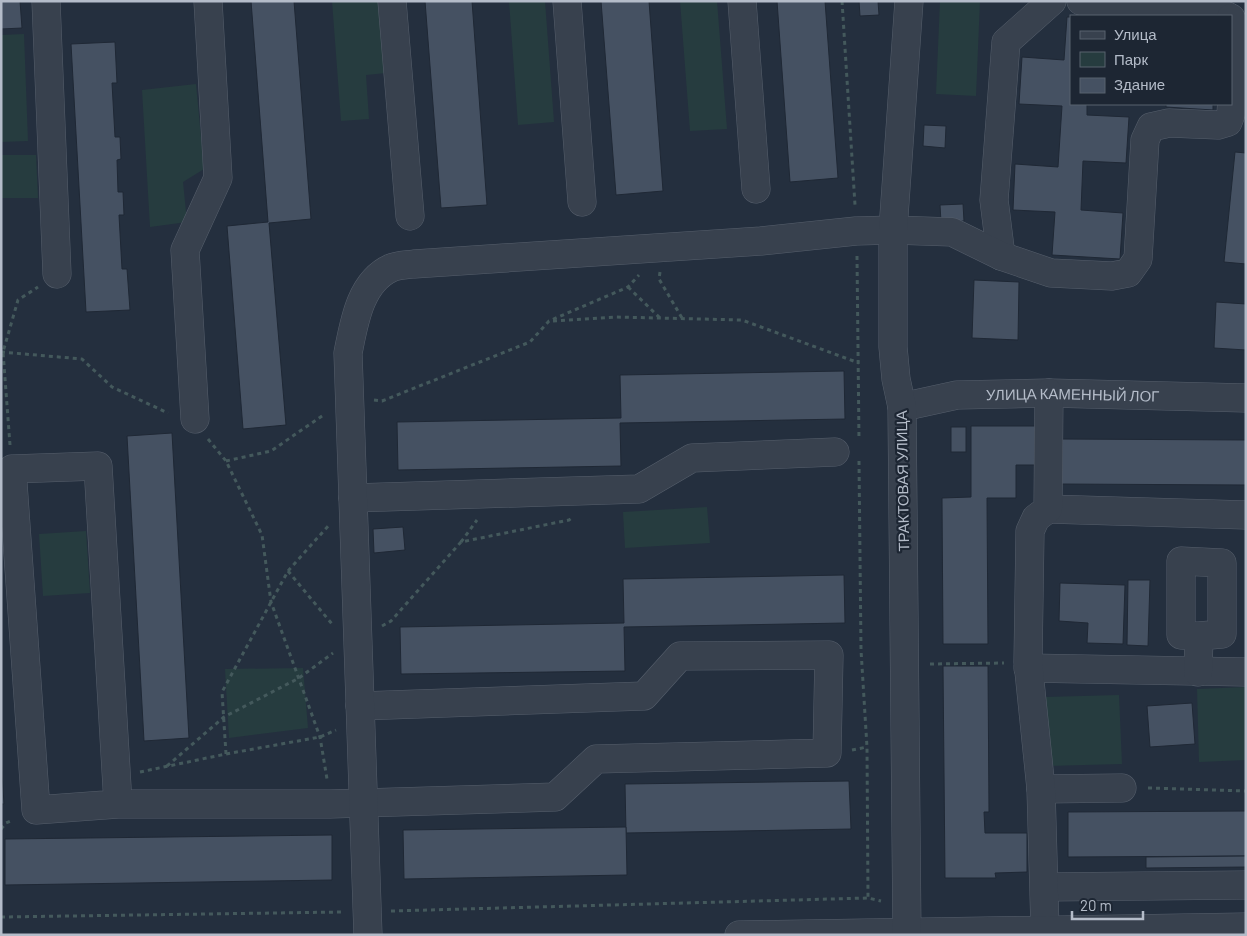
<svg xmlns="http://www.w3.org/2000/svg" width="1247" height="936" viewBox="0 0 1247 936" font-family="Barlow,sans-serif">
  <style>
    .green { fill: #263c3f }
    .building { fill: #455162; stroke: #1f2835 }
    .lines { fill: none; stroke-linecap: round; stroke-linejoin: round }
    .minor-casing { stroke: #565f6c; stroke-width: 29 }
    .path { stroke: #44595c; stroke-width: 3; stroke-dasharray: 4 4; stroke-linecap: butt }
    .minor { stroke: #38414e; stroke-width: 28 }
    .labels { text-anchor: middle; dominant-baseline: central; stroke-width: 4.5; stroke-linejoin: round; paint-order: stroke }
    .street-label { font-size: 15px; fill: #b4bcc9; stroke: #1d2633 }
  </style>
  <rect width="100%" height="100%" fill="#242f3e"/>
  <g class="green">
    <polygon points="332,1 380,1 386,73 366,75 369,119 341,121"/>
    <polygon points="509,1 545,1 554,122 518,125"/>
    <polygon points="680,1 717,1 727,129 690,131"/>
    <polygon points="940,1 980,1 976,96 936,94"/>
    <polygon points="24,34 28,141 1,142 1,35"/>
    <polygon points="196,84 204,169 183,182 187,222 150,227 142,90"/>
    <polygon points="1,155 36,155 38,198 1,198"/>
    <polygon points="707,507 710,543 625,548 623,512"/>
    <polygon points="86,531 90,593 43,596 39,534"/>
    <polygon points="303,668 308,728 229,738 225,669"/>
    <polygon points="1246,687 1246,760 1199,762 1197,689"/>
    <polygon points="1119,695 1122,764 1047,766 1045,697"/>
  </g>
  <g class="building">
    <polygon points="1,1 20,1 22,28 1,29"/>
    <polygon points="251,1 294,1 311,219 269,223 286,425 243,429 227,226 268,222"/>
    <polygon points="425,1 472,1 487,205 441,208"/>
    <polygon points="601,1 649,1 663,191 616,195"/>
    <polygon points="777,1 825,1 838,178 790,182"/>
    <polygon points="859,1 878,1 879,15 860,16"/>
    <polygon points="1067,17 1071,17 1071,104 1087,104 1087,115 1129,117 1126,163 1083,161 1081,210 1123,213 1120,259 1052,255 1055,212 1013,210 1015,164 1058,167 1062,106 1019,104 1022,57 1064,60"/>
    <polygon points="115,42 117,83 112,83 115,137 120,137 121,159 117,160 118,192 123,192 124,215 119,215 122,269 127,269 130,310 86,312 71,44"/>
    <polygon points="1166,104 1213,104 1213,110 1166,107"/>
    <polygon points="924,125 946,126 945,148 923,146"/>
    <polygon points="1235,152 1246,153 1246,264 1224,262"/>
    <polygon points="963,204 964,221 941,222 940,205"/>
    <polygon points="974,280 1019,282 1018,340 972,338"/>
    <polygon points="1216,302 1246,304 1246,350 1214,348"/>
    <polygon points="844,371 845,419 620,423 621,466 398,470 397,422 621,418 620,375"/>
    <polygon points="971,426 1037,426 1038,465 1016,465 1016,498 987,498 988,644 943,644 942,498 971,497"/>
    <rect x="951" y="427" width="15" height="25"/>
    <polygon points="172,433 189,738 144,741 127,436"/>
    <polygon points="1060,439 1246,440 1246,485 1060,484"/>
    <polygon points="403,527 405,550 374,553 373,529"/>
    <polygon points="844,575 845,623 624,627 625,671 401,674 400,627 624,623 623,579"/>
    <polygon points="1128,580 1150,580 1148,646 1127,645"/>
    <polygon points="1060,583 1125,585 1123,644 1087,643 1088,623 1059,621"/>
    <polygon points="943,666 988,666 989,812 984,812 985,833 1027,833 1027,872 995,873 996,878 945,878"/>
    <polygon points="1192,703 1195,744 1150,747 1147,706"/>
    <polygon points="1,757 4,804 1,804"/>
    <polygon points="849,781 851,829 626,833 625,784"/>
    <polygon points="1246,811 1246,856 1068,857 1068,812"/>
    <polygon points="626,827 627,875 404,879 403,830"/>
    <polygon points="332,835 332,880 5,885 5,839"/>
    <polygon points="1246,856 1246,867 1146,868 1146,857"/>
  </g>
  <g class="lines">
    <g class="minor-casing">
      <g id="minor">
        <polyline points="46,1 57,274"/>
        <polyline points="392,1 410,216"/>
        <polyline points="567,1 582,202"/>
        <polyline points="742,1 756,189"/>
        <polyline points="1081,1 1222,14 1227,16"/>
        <polyline points="1001,256 994,200 1006,42 1052,1"/>
        <path id="s1" d="M902,407L957,395L1049,393L1246,398"/>
        <polyline points="195,419 185,250 218,178 208,1"/>
        <polyline points="353,498 639,489 692,458 835,452"/>
        <polyline points="1048,509 1246,515"/>
        <polyline points="1028,668 1246,672"/>
        <polyline points="1198,672 1199,636 1222,634 1222,563 1181,561 1181,635 1199,636"/>
        <polyline points="1041,789 1122,788"/>
        <polyline points="118,804 98,466 12,469 36,810 118,804 330,804 555,797 596,759 827,753 829,655 680,656 644,696 360,706"/>
        <polyline points="1045,887 1246,885"/>
        <polyline points="1045,929 1041,789 1028,662 1030,531 1036,518 1048,509 1049,393"/>
        <path d="M368,935L348,353C354,323 360,282 391,268C397,265 407,265 414,264L761,241L856,231L893,230L952,232L1001,256L1051,273L1112,276L1128,273L1138,259L1145,140L1151,127L1169,123L1218,125L1228,122L1231,114L1236,29L1231,18"/>
        <polyline points="739,935 1246,927"/>
        <polyline points="907,935 902,407 896,379 893,347 893,230 909,1"/>
      </g>
    </g>
    <g class="path">
      <polyline points="842,1 855,205"/>
      <polyline points="857,256 859,440"/>
      <polyline points="660,272 659,279 682,318"/>
      <polyline points="628,287 660,318"/>
      <polyline points="553,321 615,317 742,320 859,363"/>
      <polyline points="1,352 82,359 112,387 168,413"/>
      <polyline points="374,400 382,401 530,342 549,321 628,287 639,275"/>
      <polyline points="208,439 226,461 262,535 271,602 320,737 327,779"/>
      <polyline points="10,445 3,352 18,300 38,287"/>
      <polyline points="226,461 271,451 325,414"/>
      <polyline points="859,461 861,650 867,747 868,897"/>
      <polyline points="461,542 477,520"/>
      <polyline points="288,571 332,624"/>
      <polyline points="382,626 391,621 461,542 569,520 573,517"/>
      <polyline points="930,664 1004,663"/>
      <polyline points="852,750 867,747"/>
      <polyline points="226,754 222,692 288,571 329,525"/>
      <polyline points="167,766 224,717 299,678 333,653"/>
      <polyline points="140,772 226,754 320,737 336,730"/>
      <polyline points="1148,788 1246,791"/>
      <polyline points="1,829 6,823 13,820"/>
      <polyline points="391,911 868,898 881,901"/>
      <polyline points="1,917 342,912"/>
    </g>
    <use href="#minor" class="minor"/>
  </g>
  <g class="labels">
    <g class="street-label">
      <text stroke="none"><textPath href="#s1" startOffset="172">УЛИЦА КАМЕННЫЙ ЛОГ</textPath></text>
      <text transform="translate(902 481) rotate(-91)">ТРАКТОВАЯ УЛИЦА</text>
    </g>
  </g>
  <rect width="1247" height="936" fill="none" stroke="#b4bcc9" stroke-width="5"/>
  <rect x="1070" y="15" width="162" height="90" fill="#1d2633" stroke="#59626f"/>
  <rect x="1080" y="31" width="25" height="8" fill="#38414e" stroke="#59626f"/>
  <text x="1114" y="40" font-size="15" fill="#b4bcc9">Улица</text>
  <rect x="1080" y="52" width="25" height="15" fill="#263c3f" stroke="#59626f"/>
  <text x="1114" y="65" font-size="15" fill="#b4bcc9">Парк</text>
  <rect x="1080" y="78" width="25" height="15" fill="#455162" stroke="#59626f"/>
  <text x="1114" y="90" font-size="15" fill="#b4bcc9">Здание</text>
  <path d="M1072 911v8h71v-8" fill="none" stroke="#b4bcc9" stroke-width="2.5"/>
  <text x="1080" y="911" font-size="15" fill="#b4bcc9" stroke="#1d2633" stroke-width="4" paint-order="stroke">20 m</text>
</svg>
